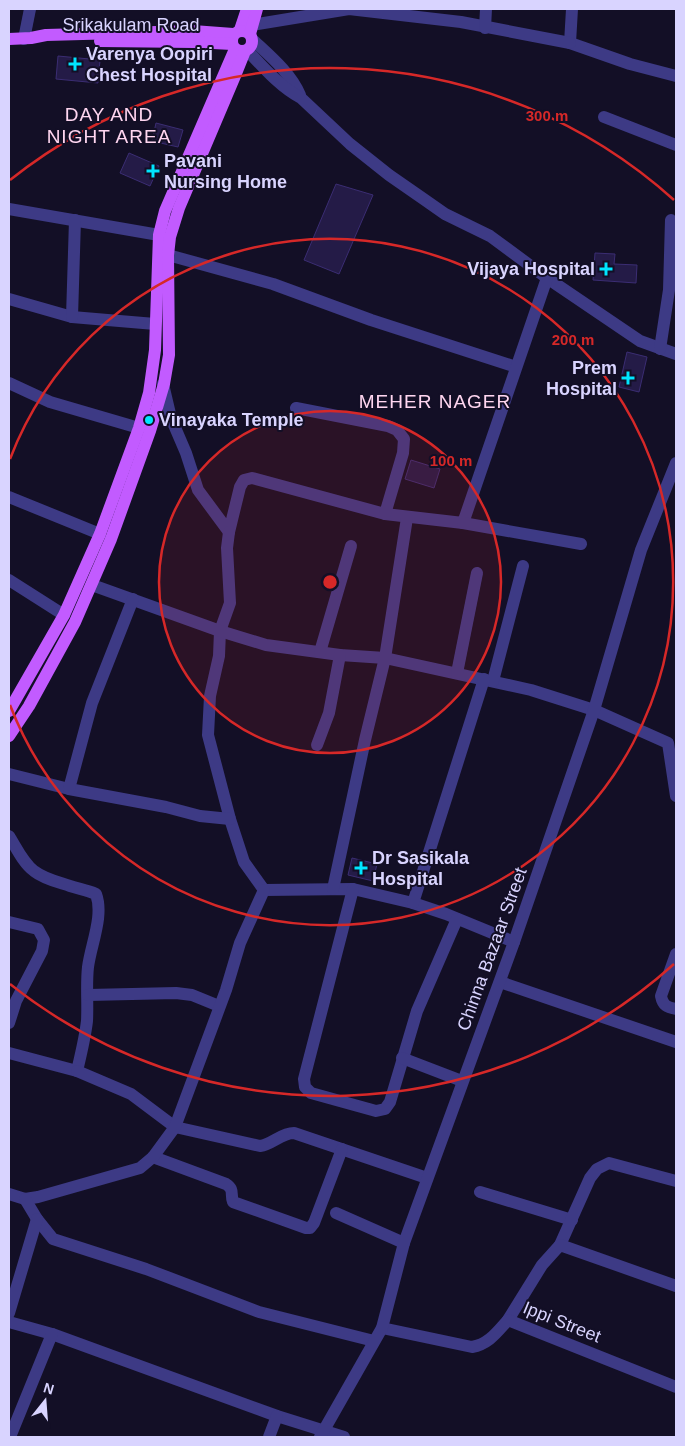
<svg xmlns="http://www.w3.org/2000/svg" width="685" height="1446" viewBox="0 0 685 1446" font-family="Arial,sans-serif">
  <style>
    .building { fill: #241b47; stroke: #3b2d73 }
    .lines { fill: none; stroke-linecap: round; stroke-linejoin: round }
    .minor { stroke: #3d3a85; stroke-width: 12 }
    .major { stroke: #c25bff; stroke-width: 12 }
    .ring { fill: none; stroke: #d62828; stroke-width: 2.5 }
    .poi-dot { fill: #00e5ff; stroke: #130f26; stroke-width: 2 }
    .labels { text-anchor: middle; dominant-baseline: central; stroke-width: 4; stroke-linejoin: round; paint-order: stroke }
    .street-label { font-size: 18px; fill: #d9d4ff; stroke: #130f26 }
    .poi-label { font-size: 18px; font-weight: bold; fill: #d9d4ff; stroke: #130f26; text-anchor: start }
    .neighbourhood-label { font-size: 19px; letter-spacing: 1px; fill: #ffd6f0; stroke: #130f26 }
    .centre { fill: #d62828; stroke: #130f26; stroke-width: 2.5 }
    .ring-label { font-size: 15px; text-anchor: middle; font-weight: bold; fill: #d62828; stroke: #130f26; stroke-width: 4; stroke-linejoin: round; paint-order: stroke }
  </style>
  <rect width="100%" height="100%" fill="#130f26"/>
  <g class="building">
    <polygon points="58,56 100,60 98,83 56,79"/>
    <polygon points="156,123 183,130 178,147 152,141"/>
    <polygon points="129,153 159,166 150,186 120,173"/>
    <polygon points="336,184 373,195 339,274 304,260"/>
    <polygon points="595,253 615,254 614,264 637,265 636,283 593,280"/>
    <polygon points="627,352 647,357 639,392 619,387"/>
    <polygon points="411,460 440,469 434,488 405,479"/>
    <polygon points="352,858 377,864 373,881 348,875"/>
  </g>
  <g class="lines">
    <g class="minor">
      <polyline points="572,9 570,43 630,64 676,76"/>
      <polyline points="245,23 252,25 349,9 461,22 570,43"/>
      <polyline points="485,28 486,9"/>
      <polyline points="24,39 30,9"/>
      <path d="M252,39C269,55 291,73 300,95"/>
      <path d="M247,50C263,67 280,87 301,98L350,144L389,175L425,200L445,214L490,236L547,278L640,341L676,354"/>
      <polyline points="604,117 676,145"/>
      <polyline points="9,209 159,235"/>
      <polyline points="168,255 273,284 371,320 516,367"/>
      <polyline points="9,299 72,317 155,324"/>
      <polyline points="72,317 75,220"/>
      <polyline points="660,349 669,290 671,220"/>
      <polyline points="9,383 50,402 139,428"/>
      <polyline points="163,384 171,418 186,453 198,490 229,532 240,487 244,480 252,478 385,514 463,523 547,278"/>
      <polyline points="296,408 388,426 397,430 404,439 403,453 385,514"/>
      <polyline points="9,497 100,534"/>
      <polyline points="463,523 581,544"/>
      <polyline points="229,532 227,548 230,603 220,631 219,656 210,696 208,735 230,819 244,862 264,890 353,889 413,903 446,914 514,942"/>
      <polyline points="9,580 64,615"/>
      <polyline points="92,585 220,631 266,645 340,655 385,658 531,690 594,710 668,743 676,796"/>
      <polyline points="320,652 351,546"/>
      <polyline points="457,673 477,573"/>
      <polyline points="493,681 523,566"/>
      <polyline points="317,745 329,713 340,655"/>
      <polyline points="9,774 69,789 166,807 200,816 230,819"/>
      <polyline points="69,789 92,703 133,599"/>
      <path d="M9,836C16,847 23,863 34,871C44,879 58,882 70,886C79,889 87,890 96,894C104,916 91,944 88,967C86,985 88,1003 87,1021C85,1038 81,1054 77,1071L9,1053"/>
      <polyline points="333,889 365,740 385,658 407,518"/>
      <polyline points="353,889 304,1079 305,1087 311,1093 376,1111 385,1109 390,1102 417,1011 457,919"/>
      <polyline points="413,903 484,679"/>
      <polyline points="9,922 38,929 44,940 42,951 16,1001 9,1023"/>
      <path d="M676,954L661,996C663,1006 667,1007 676,1009"/>
      <polyline points="500,982 676,1042"/>
      <polyline points="88,995 176,993 192,995 219,1006"/>
      <polyline points="402,1058 462,1081"/>
      <path d="M77,1071L131,1094L175,1127L260,1146C273,1144 281,1133 294,1133L427,1178"/>
      <path d="M153,1157L226,1184C235,1190 230,1194 233,1202L306,1228H310L314,1223L342,1149"/>
      <polyline points="480,1192 572,1220"/>
      <polyline points="9,1194 25,1199 38,1197 140,1168 153,1157 175,1127 226,990 240,943 264,890"/>
      <polyline points="25,1199 37,1219 53,1239 146,1269 259,1312 374,1341"/>
      <polyline points="336,1213 404,1243"/>
      <polyline points="560,1245 590,1178 597,1169 609,1163 676,1181"/>
      <polyline points="9,1313 37,1219"/>
      <polyline points="508,1320 542,1265 560,1245 676,1286"/>
      <polyline points="9,1322 52,1334 277,1416 344,1437"/>
      <path d="M382,1328L472,1347C489,1344 497,1332 508,1320L676,1387"/>
      <polyline points="10,1437 52,1334"/>
      <polyline points="269,1437 277,1416"/>
      <polyline points="320,1437 382,1328 404,1243 514,942 594,710 641,550 676,463"/>
    </g>
    <g class="major">
      <polyline points="240,30 247,9"/>
      <circle cx="242" cy="41" r="10"/>
      <polyline points="250,34 257,9"/>
      <polyline points="9,39 31,38 46,35 193,31 233,34"/>
      <polyline points="100,41 194,42 232,44"/>
      <polyline points="9,711 64,615 100,534 139,428 149,393 155,350 159,235 165,211 235,49"/>
      <polyline points="9,736 29,706 75,622 111,539 150,431 164,384 169,355 168,255 170,237 179,208 235,76 245,51"/>
    </g>
  </g>
  <circle cx="330" cy="582" r="171" fill="#d62828" fill-opacity=".12"/>
  <g class="ring">
    <circle cx="330" cy="582" r="171"/>
    <path d="M10 459A343 343 0 1 1 10 705"/>
    <path d="M674 964A514 514 0 0 1 10 984M10 180A514 514 0 0 1 674 200"/>
  </g>
  <g class="poi-dot">
    <path d="M72.5 56.5h5v5h5v5h-5v5h-5v-5h-5v-5h5z"/>
    <path d="M150.5 163.5h5v5h5v5h-5v5h-5v-5h-5v-5h5z"/>
    <path d="M603.5 261.5h5v5h5v5h-5v5h-5v-5h-5v-5h5z"/>
    <path d="M625.5 370.5h5v5h5v5h-5v5h-5v-5h-5v-5h5z"/>
    <circle cx="149" cy="420" r="5"/>
    <path d="M358.5 860.5h5v5h5v5h-5v5h-5v-5h-5v-5h5z"/>
  </g>
  <g class="labels">
    <g class="street-label">
      <text x="131" y="25">Srikakulam Road</text>
      <text transform="translate(492 949) rotate(-70)">Chinna Bazaar Street</text>
      <text transform="translate(562 1322) rotate(22)">Ippi Street</text>
    </g>
    <g class="poi-label">
      <text x="86" y="54">Varenya Oopiri<tspan x="86" dy="21">Chest Hospital</tspan></text>
      <text x="164" y="161">Pavani<tspan x="164" dy="21">Nursing Home</tspan></text>
      <text x="595" y="269" text-anchor="end">Vijaya Hospital</text>
      <text x="617" y="368" text-anchor="end">Prem<tspan x="617" dy="21">Hospital</tspan></text>
      <text x="159" y="420">Vinayaka Temple</text>
      <text x="372" y="858">Dr Sasikala<tspan x="372" dy="21">Hospital</tspan></text>
    </g>
    <g class="neighbourhood-label">
      <text x="109" y="114">DAY AND<tspan x="109" dy="22">NIGHT AREA</tspan></text>
      <text x="435" y="401">MEHER NAGER</text>
    </g>
  </g>
  <circle cx="330" cy="582" r="8" class="centre"/>
  <g class="ring-label">
    <text x="547" y="121">300 m</text>
    <text x="573" y="345">200 m</text>
    <text x="451" y="466">100 m</text>
  </g>
  <rect width="685" height="1446" fill="none" stroke="#d9d4ff" stroke-width="20"/>
  <g transform="translate(45 1401) rotate(17)" stroke="#130f26" stroke-width="4" paint-order="stroke">
  <path d="M0-4L9 19L0 12L-9 19Z" fill="#d9d4ff"/>
  <text y="-8" font-size="14" font-weight="bold" text-anchor="middle" fill="#d9d4ff">N</text>
  </g>
</svg>
